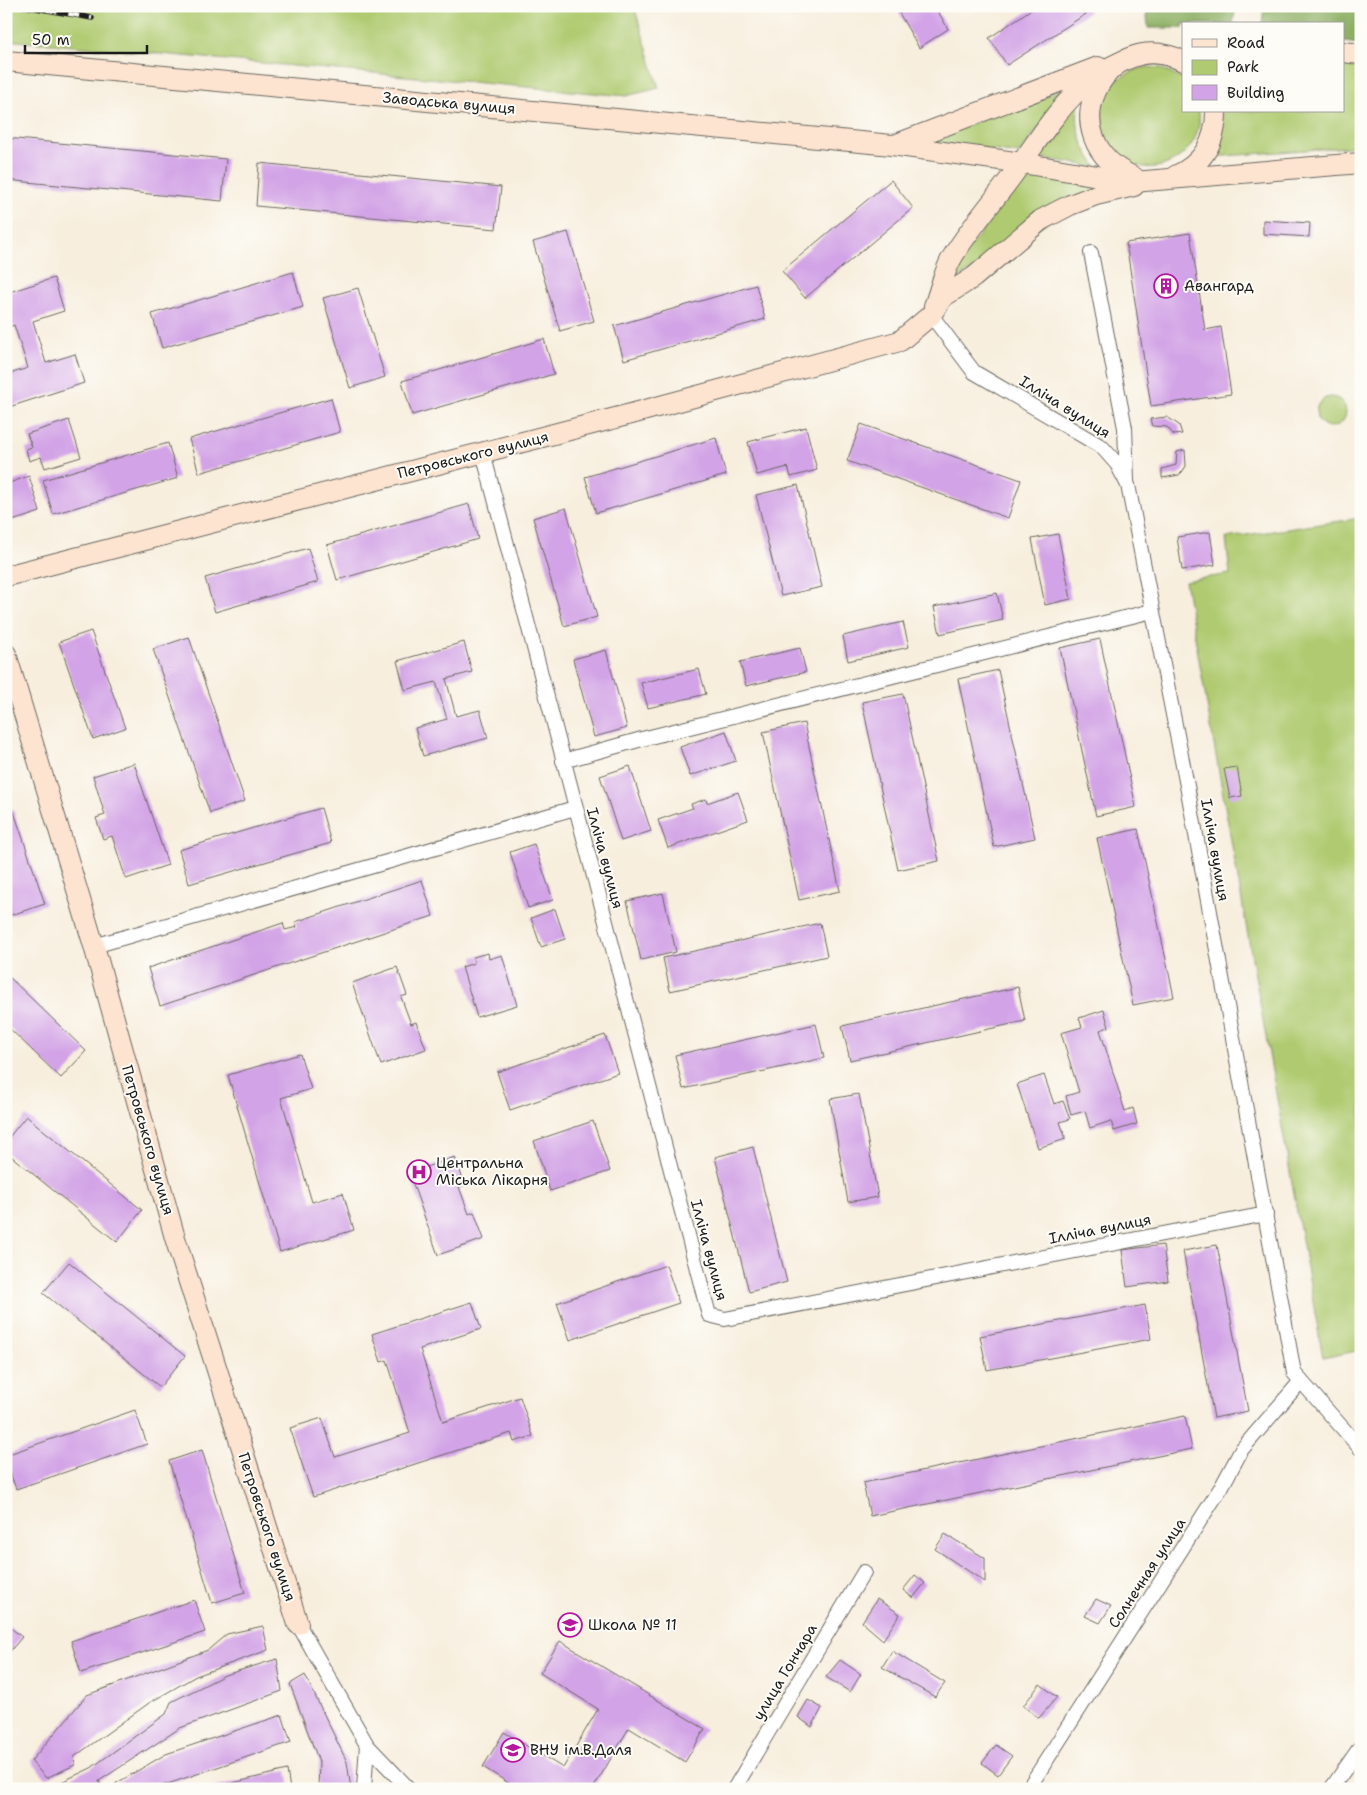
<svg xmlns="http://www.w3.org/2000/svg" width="1367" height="1795" viewBox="0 0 1367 1795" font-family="'Shantell Sans',sans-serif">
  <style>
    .green { fill: #afca70; stroke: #667346 }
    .forest { fill: #8bae62; stroke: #54653f }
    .building { fill: #d2a3e6 }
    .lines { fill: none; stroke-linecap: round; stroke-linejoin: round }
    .street-casing { stroke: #696660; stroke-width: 16 }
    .secondary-casing { stroke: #696660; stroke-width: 22 }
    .street { stroke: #fff; stroke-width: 14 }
    .secondary { stroke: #fde4d0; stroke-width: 20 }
    .rail-casing { stroke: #1c1c1c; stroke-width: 5.5 }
    .rail { stroke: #fdfcf7; stroke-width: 4; stroke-dasharray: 11; stroke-linecap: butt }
    .labels { text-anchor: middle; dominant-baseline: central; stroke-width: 4; stroke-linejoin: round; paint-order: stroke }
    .street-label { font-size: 15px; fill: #1c1c1c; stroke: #fdfcf7 }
    .poi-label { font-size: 15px; fill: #1c1c1c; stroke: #fdfcf7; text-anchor: start }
  </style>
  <rect width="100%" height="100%" fill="#fdfcf7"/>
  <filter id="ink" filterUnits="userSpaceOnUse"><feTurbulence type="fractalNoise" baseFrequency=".02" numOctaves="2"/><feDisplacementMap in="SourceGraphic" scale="10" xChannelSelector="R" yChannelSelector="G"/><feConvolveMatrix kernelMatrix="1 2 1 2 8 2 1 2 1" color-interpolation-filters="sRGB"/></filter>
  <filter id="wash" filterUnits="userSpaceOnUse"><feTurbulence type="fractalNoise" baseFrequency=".0096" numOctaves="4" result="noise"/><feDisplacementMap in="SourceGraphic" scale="20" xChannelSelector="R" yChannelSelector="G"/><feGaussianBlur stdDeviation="1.12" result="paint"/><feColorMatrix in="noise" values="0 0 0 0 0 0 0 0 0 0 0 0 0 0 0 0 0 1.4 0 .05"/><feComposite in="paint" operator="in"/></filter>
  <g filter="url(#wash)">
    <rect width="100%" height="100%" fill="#f7eedd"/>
    <g class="green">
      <polygon points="6,6 634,6 659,88 626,96 6,40"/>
      <polygon points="1343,65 1361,68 1361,146 1211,157 1223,111 1343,111"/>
      <path d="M1147,67L1161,68L1183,80V111H1199C1201,128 1195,144 1182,155C1119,206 1056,86 1147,67Z"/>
      <polygon points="1069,87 1019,154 926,141"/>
      <path d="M1080,98C1073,125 1081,146 1097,167L1035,157Z"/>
      <polygon points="1027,172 1108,184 935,293"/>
      <circle cx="1331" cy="412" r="15"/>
      <polygon points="1361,518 1361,1350 1323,1358 1185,581 1230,574 1226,538"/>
    </g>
    <g class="forest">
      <polygon points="1146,6 1236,6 1233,24 1183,24 1183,28 1148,28"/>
      <polygon points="1264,6 1361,6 1361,44 1343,42 1343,24 1262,24"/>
    </g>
    <g id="blocks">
      <g class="building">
        <polygon points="895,6 935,6 948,29 919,48"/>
        <polygon points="1036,6 1085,6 1089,12 1007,65 989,38"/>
        <polygon points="6,138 226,159 222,201 6,180"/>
        <polygon points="259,163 501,187 496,229 256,206"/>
        <polygon points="891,180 913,208 805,298 782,271"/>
        <polygon points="1263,220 1310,223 1309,237 1263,234"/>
        <polygon points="568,232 594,321 560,331 533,242"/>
        <polygon points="1190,233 1205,330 1221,327 1231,394 1151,406 1126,243"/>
        <polygon points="293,272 303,307 162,348 152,314"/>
        <polygon points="54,278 64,311 33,321 46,363 75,354 84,383 6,408 6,375 28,368 14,325 6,328 6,293"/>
        <polygon points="756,285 765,319 624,360 614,326"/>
        <polygon points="358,288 385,377 350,388 323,298"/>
        <polygon points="544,339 554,374 412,415 402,381"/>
        <polygon points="331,398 340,432 199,473 189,439"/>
        <polygon points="1167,417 1179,425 1182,434 1174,435 1167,427 1152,426 1150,419"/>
        <polygon points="69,420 81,457 45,468 41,457 29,461 26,449 32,447 27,434"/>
        <polygon points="861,424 1021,480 1008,518 847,461"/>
        <polygon points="806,427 817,470 791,477 788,467 757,475 748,442"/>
        <polygon points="716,438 726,475 596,513 585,477"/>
        <polygon points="168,443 178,478 53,514 43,480"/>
        <polygon points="1185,450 1186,466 1183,471 1179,475 1162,478 1162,469 1176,465 1177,452"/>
        <polygon points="29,476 40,512 6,523 6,484"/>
        <polygon points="798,485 822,587 781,596 756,495"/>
        <polygon points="469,504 478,539 337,580 327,545"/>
        <polygon points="566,508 597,617 564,626 533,518"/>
        <polygon points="1210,532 1215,565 1182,570 1177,537"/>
        <polygon points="1058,534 1071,599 1045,605 1032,539"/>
        <polygon points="308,548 318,582 215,612 205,578"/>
        <polygon points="997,593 1003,620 940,634 934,607"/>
        <polygon points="903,622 909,647 848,661 843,636"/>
        <polygon points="91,631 125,728 93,739 59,642"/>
        <polygon points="189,637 245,801 210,813 153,649"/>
        <polygon points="1100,639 1136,807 1096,816 1060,648"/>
        <polygon points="464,642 472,672 446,679 456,716 480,710 488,738 423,756 415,728 447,719 436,682 405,690 397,661"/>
        <polygon points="800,648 806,672 746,686 740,662"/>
        <polygon points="606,650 627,728 594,737 573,659"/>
        <polygon points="699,669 706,694 648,708 641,683"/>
        <polygon points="998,670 1035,838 994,847 958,679"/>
        <polygon points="903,694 939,861 898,870 862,702"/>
        <polygon points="804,723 840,891 799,900 763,732"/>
        <polygon points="726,731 736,761 690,776 680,747"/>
        <polygon points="134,763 168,865 126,879 112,836 103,839 96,818 105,815 93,776"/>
        <polygon points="630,766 651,831 621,841 600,776"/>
        <polygon points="1237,767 1242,796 1230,798 1224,769"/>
        <polygon points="738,792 748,820 668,848 658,820 693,808 691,804 706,799 707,803"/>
        <polygon points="321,808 331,843 189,884 179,850"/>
        <polygon points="13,809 45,904 8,916 6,910 6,811"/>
        <polygon points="1138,829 1174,997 1133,1005 1097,838"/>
        <polygon points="534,844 553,900 528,908 510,852"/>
        <polygon points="422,880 433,916 160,1006 148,968 283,923 285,930 297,927 295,922"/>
        <polygon points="663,893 676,952 641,960 627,901"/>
        <polygon points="555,909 565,939 541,947 531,918"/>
        <polygon points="820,923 827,956 670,991 663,958"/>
        <polygon points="488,953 489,959 502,955 517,1005 477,1017 462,967 474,963 473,957"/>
        <polygon points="397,967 407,995 401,997 411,1024 416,1022 426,1049 381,1065 352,983"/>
        <polygon points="6,974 86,1051 61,1078 6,1025"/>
        <polygon points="1018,987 1025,1021 850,1060 842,1026"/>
        <polygon points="1104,1010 1109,1027 1100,1030 1125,1111 1133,1108 1137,1124 1114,1131 1111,1121 1090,1128 1085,1111 1071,1115 1066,1096 1079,1092 1061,1033 1082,1027 1079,1018"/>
        <polygon points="816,1024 824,1058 683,1089 675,1055"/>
        <polygon points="605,1035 618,1073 510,1110 497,1072"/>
        <polygon points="300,1054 311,1089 281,1098 312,1202 343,1193 354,1230 280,1252 228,1075"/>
        <polygon points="1044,1075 1054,1104 1063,1101 1070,1119 1060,1122 1066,1139 1038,1148 1017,1084"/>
        <polygon points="859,1094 878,1197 848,1202 830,1099"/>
        <polygon points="26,1116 142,1210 117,1242 6,1152 6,1141"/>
        <polygon points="593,1121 610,1171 550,1191 534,1141"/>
        <polygon points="753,1147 787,1282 749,1292 715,1157"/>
        <polygon points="455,1157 465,1185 459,1187 469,1214 474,1212 484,1239 438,1255 409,1173"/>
        <polygon points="1163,1245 1168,1281 1127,1287 1122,1250"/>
        <polygon points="1217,1245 1248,1411 1214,1418 1183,1251"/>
        <polygon points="69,1262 185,1356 160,1387 43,1293"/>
        <polygon points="666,1265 679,1303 570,1340 557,1303"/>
        <polygon points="472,1302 481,1329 420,1349 443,1422 520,1397 533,1436 514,1442 511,1433 313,1497 290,1428 322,1418 335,1457 410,1433 387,1360 381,1362 372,1334"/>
        <polygon points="1145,1305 1151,1339 987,1370 980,1336"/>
        <polygon points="135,1410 147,1444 16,1489 6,1462 6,1455"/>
        <polygon points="1185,1416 1192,1449 870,1516 863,1483"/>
        <polygon points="202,1450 245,1593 212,1603 169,1461"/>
        <polygon points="945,1534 985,1558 985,1582 935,1549"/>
        <polygon points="915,1575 925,1583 913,1598 903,1590"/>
        <polygon points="877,1599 900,1614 883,1640 862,1622"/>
        <polygon points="1096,1599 1111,1606 1100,1623 1085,1616"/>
        <polygon points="194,1600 205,1632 81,1673 71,1641"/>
        <polygon points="6,1624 22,1637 6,1656"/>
        <polygon points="263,1626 268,1650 196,1676 149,1703 74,1757 75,1765 46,1778 31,1761 87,1695 208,1650 227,1634"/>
        <polygon points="560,1641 705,1729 685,1762 629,1728 594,1787 596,1789 518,1789 483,1767 504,1732 563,1768 598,1709 540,1673"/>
        <polygon points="892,1651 945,1683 935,1697 882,1667"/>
        <polygon points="277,1659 282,1691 180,1728 99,1781 103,1789 52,1789 55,1785 91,1768 166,1714 171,1702 225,1675"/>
        <polygon points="840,1660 861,1674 850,1692 826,1677"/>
        <polygon points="305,1675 347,1762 351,1789 318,1789 319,1762 290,1684"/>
        <polygon points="1040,1684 1057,1697 1039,1718 1023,1706"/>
        <polygon points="808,1700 822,1708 812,1727 798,1717"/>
        <polygon points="282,1715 291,1742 153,1789 116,1789 115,1784 166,1754"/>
        <polygon points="996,1745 1012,1756 998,1775 982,1763"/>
        <polygon points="287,1770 290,1789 212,1789 212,1788"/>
      </g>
    </g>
  </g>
  <g filter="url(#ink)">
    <use href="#blocks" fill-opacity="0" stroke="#696660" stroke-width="1"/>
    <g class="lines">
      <g class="street-casing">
        <g id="street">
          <polyline points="1091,253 1125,428 1127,480"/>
          <polyline points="931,315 974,372 1102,447 1117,464 1128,485 1188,791 1294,1373 1361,1449"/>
          <polyline points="483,453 709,1315 725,1319 1266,1214"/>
          <polyline points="563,761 642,739 1152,611"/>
          <polyline points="94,946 575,808"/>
          <polyline points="298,1624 367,1745 409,1789"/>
          <polyline points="364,1789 367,1745"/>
          <polyline points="734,1789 864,1572"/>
          <polyline points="1028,1789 1222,1486 1242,1449 1301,1381"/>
          <polyline points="1331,1789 1361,1746"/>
        </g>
      </g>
      <g class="secondary-casing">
        <g id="secondary">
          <polyline points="1343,52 1361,54"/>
          <polyline points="6,61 892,145 1022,163 1133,182 1361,163"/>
          <polyline points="894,145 1098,67"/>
          <path d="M1175,176C1203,164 1216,142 1216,111"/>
          <path d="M1134,177C1047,139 1104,23 1183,61"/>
          <path d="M934,306C940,291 944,270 953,256C970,228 992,203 1012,176C1049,126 1075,74 1139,55"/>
          <polyline points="6,576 631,414 900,341 931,315 943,297 974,277 1041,220 1070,205 1096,195 1134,186"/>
          <polyline points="6,654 94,946 175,1238 298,1624"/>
        </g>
      </g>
      <use href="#street" class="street"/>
      <use href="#secondary" class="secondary"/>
      <g class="rail-casing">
        <polyline id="rail" points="25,6 92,18"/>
      </g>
      <use href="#rail" class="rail"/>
    </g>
  </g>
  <defs>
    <g id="building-ring" transform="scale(1.25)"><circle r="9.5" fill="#fdfcf7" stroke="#b5179e" stroke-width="1.5"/><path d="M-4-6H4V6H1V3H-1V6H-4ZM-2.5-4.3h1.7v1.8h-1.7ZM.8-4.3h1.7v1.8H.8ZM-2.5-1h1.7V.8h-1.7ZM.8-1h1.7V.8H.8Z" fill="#b5179e"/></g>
    <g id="hospital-ring" transform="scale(1.25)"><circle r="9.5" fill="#fdfcf7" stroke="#b5179e" stroke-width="1.5"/><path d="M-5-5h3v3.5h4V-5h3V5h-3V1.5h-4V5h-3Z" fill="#b5179e"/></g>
    <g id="school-ring" transform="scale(1.25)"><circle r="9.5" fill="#fdfcf7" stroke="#b5179e" stroke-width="1.5"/><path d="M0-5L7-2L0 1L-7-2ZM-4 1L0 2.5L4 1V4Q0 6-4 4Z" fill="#b5179e"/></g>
    <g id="university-ring" transform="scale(1.25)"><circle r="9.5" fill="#fdfcf7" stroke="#b5179e" stroke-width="1.5"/><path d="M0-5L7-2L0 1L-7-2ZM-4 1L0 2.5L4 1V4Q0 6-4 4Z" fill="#b5179e"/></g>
  </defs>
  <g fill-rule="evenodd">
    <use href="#building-ring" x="1166" y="286"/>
    <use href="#hospital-ring" x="419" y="1172"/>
    <use href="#school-ring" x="570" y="1625"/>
    <use href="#university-ring" x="513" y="1750"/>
  </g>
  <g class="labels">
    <g class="street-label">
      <text transform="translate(449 103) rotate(5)">Заводська вулиця</text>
      <text transform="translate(1065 407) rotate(32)">Ілліча вулиця</text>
      <text transform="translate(473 455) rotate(-14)">Петровського вулиця</text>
      <text transform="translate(1215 850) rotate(80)">Ілліча вулиця</text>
      <text transform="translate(605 858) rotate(75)">Ілліча вулиця</text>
      <text transform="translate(148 1140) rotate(74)">Петровського вулиця</text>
      <text transform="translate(1100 1229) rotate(-11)">Ілліча вулиця</text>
      <text transform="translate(709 1250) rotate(75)">Ілліча вулиця</text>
      <text transform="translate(267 1527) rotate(72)">Петровського вулиця</text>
      <text transform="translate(1147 1573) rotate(-57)">Солнечная улица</text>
      <text transform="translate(785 1672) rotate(-59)">улица Гончара</text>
    </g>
    <g class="poi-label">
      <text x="1184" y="286">Авангард</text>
      <text x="436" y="1163">Центральна<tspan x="436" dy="17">Міська Лікарня</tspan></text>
      <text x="588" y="1625">Школа № 11</text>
      <text x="530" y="1750">ВНУ ім.В.Даля</text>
    </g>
  </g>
  <rect width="1367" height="1795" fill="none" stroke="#fdfcf7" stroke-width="25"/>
  <rect x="1182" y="22" width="162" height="90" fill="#fdfcf7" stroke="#a3a29f"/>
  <rect x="1192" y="39" width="25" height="8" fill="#fde4d0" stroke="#a3a29f"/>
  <text x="1227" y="48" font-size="15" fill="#1c1c1c">Road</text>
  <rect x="1192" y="60" width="25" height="15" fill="#afca70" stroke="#a3a29f"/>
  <text x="1227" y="72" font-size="15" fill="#1c1c1c">Park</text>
  <rect x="1192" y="85" width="25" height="15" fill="#d2a3e6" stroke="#a3a29f"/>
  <text x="1227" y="98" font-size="15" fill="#1c1c1c">Building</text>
  <path d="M25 45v8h122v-8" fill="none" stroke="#1c1c1c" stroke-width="2.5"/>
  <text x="32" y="45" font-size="15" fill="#1c1c1c" stroke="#fdfcf7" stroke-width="4" paint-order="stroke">50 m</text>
</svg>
